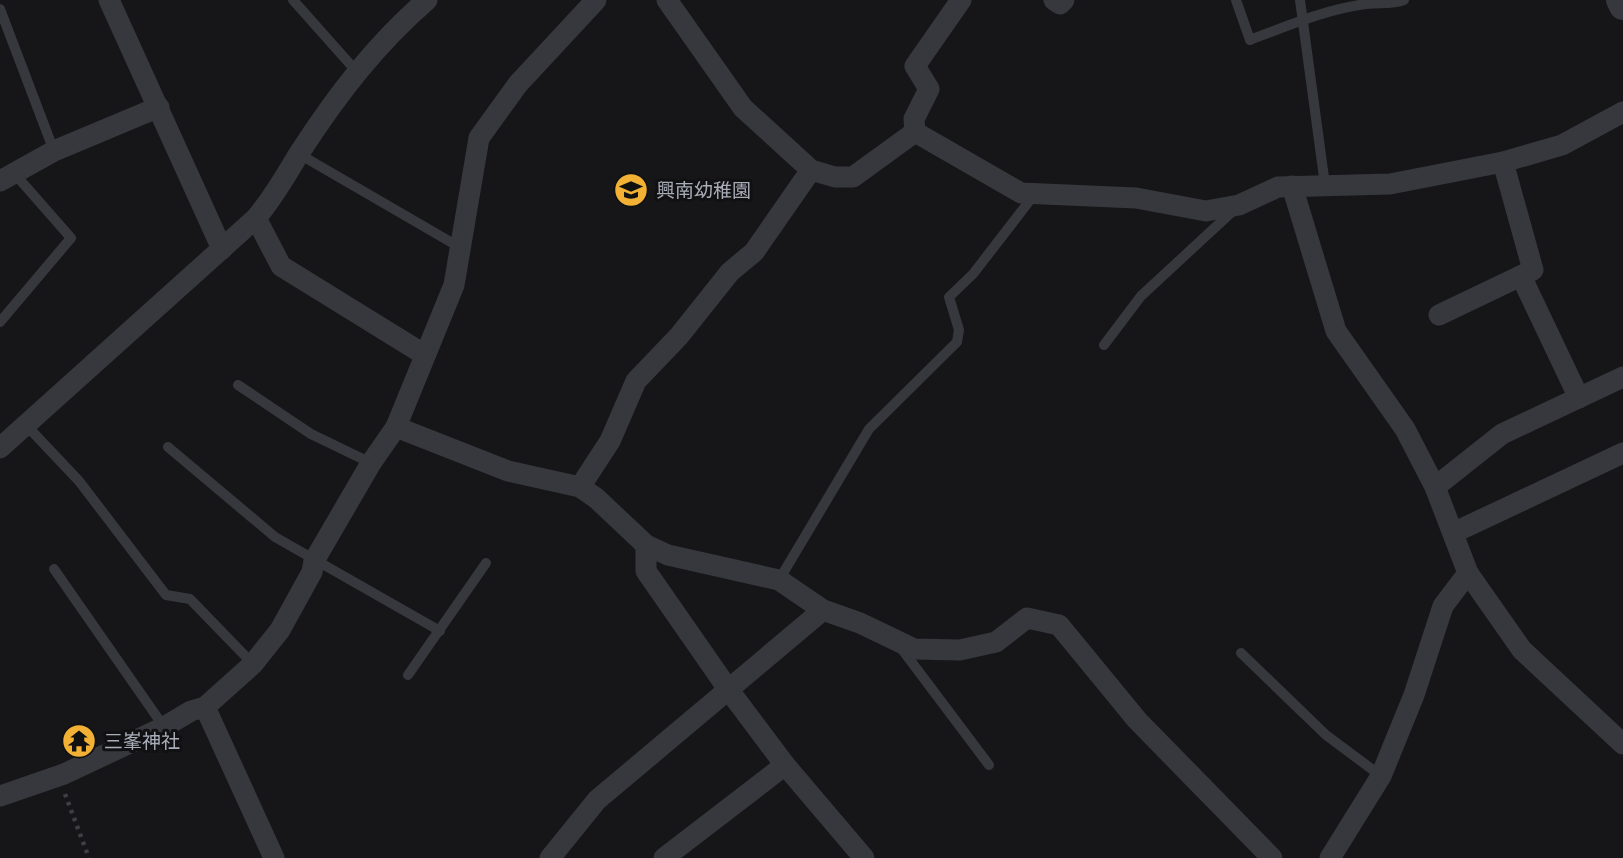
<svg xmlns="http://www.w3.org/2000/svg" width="1623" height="858" viewBox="0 0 1623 858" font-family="'Fira Sans Condensed','Noto Sans JP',sans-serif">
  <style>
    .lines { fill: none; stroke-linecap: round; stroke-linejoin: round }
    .path { stroke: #3d3f44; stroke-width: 4.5; stroke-dasharray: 3.5 5; stroke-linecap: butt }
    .service { stroke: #37383d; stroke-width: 10 }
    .minor { stroke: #37383d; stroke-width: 21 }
    .tertiary { stroke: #37383d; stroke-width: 28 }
    .labels { text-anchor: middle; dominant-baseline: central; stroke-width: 6; stroke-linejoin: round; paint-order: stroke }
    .poi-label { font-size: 19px; fill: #a8adb8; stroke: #111113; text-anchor: start }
  </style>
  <rect width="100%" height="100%" fill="#161618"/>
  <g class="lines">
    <polyline class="path" points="65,794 89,858"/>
    <g class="service">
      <polyline points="293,0 357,72"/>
      <path d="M1236,0L1250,40C1287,26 1326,9 1366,4C1380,2 1391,5 1404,0"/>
      <polyline points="1300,0 1325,185"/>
      <polyline points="0,9 54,151"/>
      <polyline points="299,154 461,248"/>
      <polyline points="0,322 71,238 14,173"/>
      <polyline points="1104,345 1141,296 1235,209"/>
      <polyline points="238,385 311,434 371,463"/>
      <polyline points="26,425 79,481 166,595 190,599 253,664"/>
      <polyline points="168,447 275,537 440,631"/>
      <polyline points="54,569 164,727"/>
      <polyline points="779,580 869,429 957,342 959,330 949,297 973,274 1034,195"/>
      <polyline points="901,648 989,765"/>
      <polyline points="1241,653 1326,735 1381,776"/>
      <polyline points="408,675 486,563"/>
    </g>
    <g class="minor">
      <polyline points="109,0 222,249"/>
      <polyline points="667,0 743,108 811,170 835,177 853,177 915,132 1021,193 1136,198 1206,211 1239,205 1278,187 1390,184 1503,162 1562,145 1623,112"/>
      <polyline points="1054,0 1060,4 1064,0"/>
      <polyline points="915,132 914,119 929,89 915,66 961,0"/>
      <polyline points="0,181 54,151 159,107"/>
      <polyline points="1292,186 1336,331 1405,429 1435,487 1468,573 1522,650 1623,744"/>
      <polyline points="256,218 281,266 425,355"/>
      <polyline points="1521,276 1579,398"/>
      <polyline points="1439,315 1533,270 1503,162"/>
      <polyline points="396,427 508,471 580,487 596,498 646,545 668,555 779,580 823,610 860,623 914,649 960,650 996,642 1027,618 1059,625 1137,720 1272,858"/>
      <path d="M0,448L256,218C274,197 286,175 300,152C337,95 376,44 427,0"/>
      <polyline points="580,487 610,441 636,381 679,336 730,272 754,252 811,170"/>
      <polyline points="1435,487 1502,434 1623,377"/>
      <polyline points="1453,533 1623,453"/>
      <polyline points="646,545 646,571 728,689 785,765 864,858"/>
      <polyline points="205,707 274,858"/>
      <polyline points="0,796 64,774 164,727 191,711 205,707 253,664 280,630 312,572 314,561 371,463 396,427 454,285 479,138 518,84 596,0"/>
      <polyline points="550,858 597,800 823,610"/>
      <polyline points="664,858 785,765"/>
      <polyline points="1330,858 1381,776 1414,695 1443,606 1468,573"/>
    </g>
    <polyline class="tertiary" points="1620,0 1623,6"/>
  </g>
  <defs>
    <g id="school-disc" transform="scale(1.75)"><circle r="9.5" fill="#f2b134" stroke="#111113"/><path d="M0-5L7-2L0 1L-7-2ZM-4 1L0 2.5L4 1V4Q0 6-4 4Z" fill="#111"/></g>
    <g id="temple-disc" transform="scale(1.75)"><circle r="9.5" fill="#f2b134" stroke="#111113"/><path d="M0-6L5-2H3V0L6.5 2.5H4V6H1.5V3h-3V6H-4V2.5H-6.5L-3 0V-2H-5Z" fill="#111"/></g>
  </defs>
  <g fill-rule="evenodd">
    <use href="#school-disc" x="631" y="190"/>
    <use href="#temple-disc" x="79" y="741"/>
  </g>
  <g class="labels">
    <g class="poi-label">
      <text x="656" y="190">興南幼稚園</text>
      <text x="104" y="741">三峯神社</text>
    </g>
  </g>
</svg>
